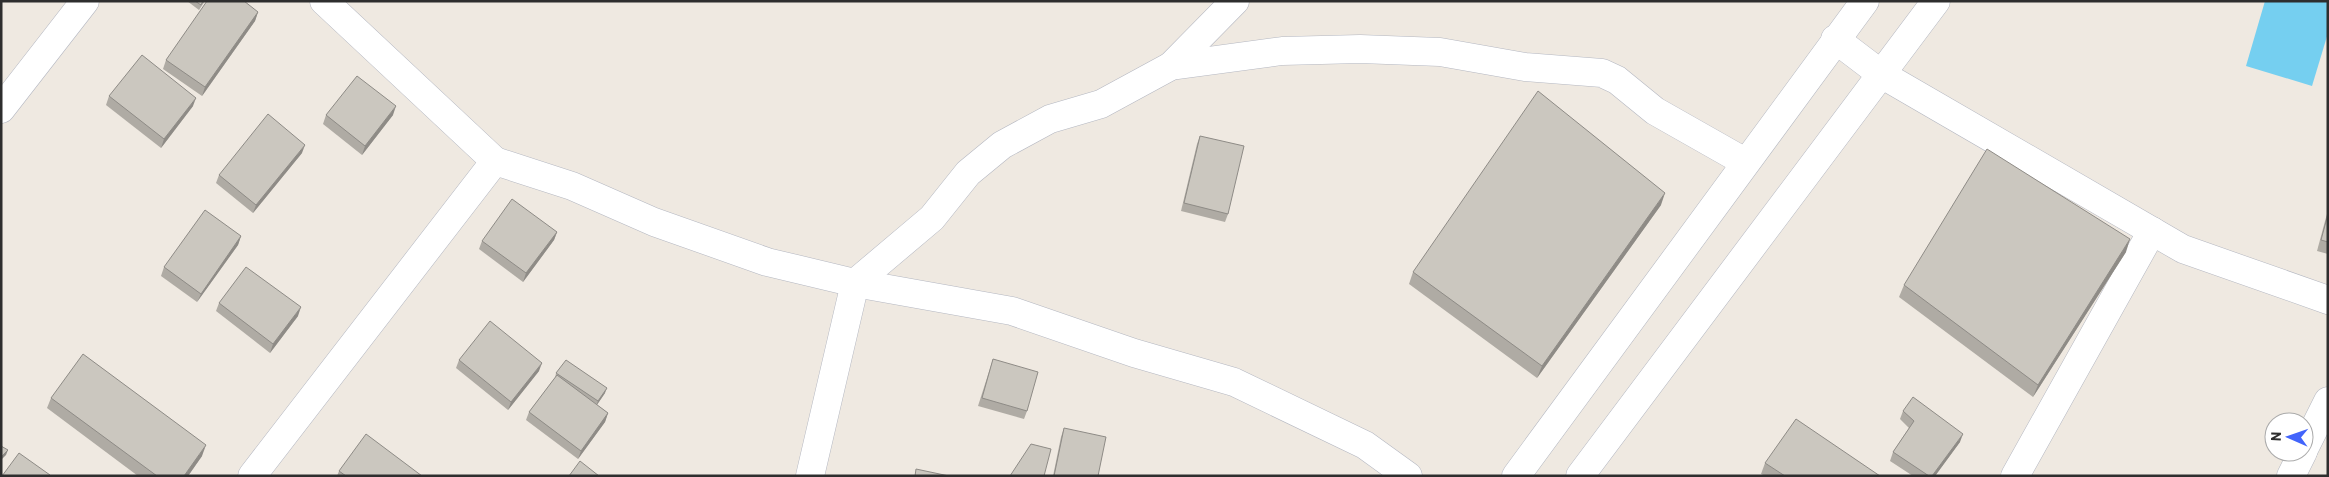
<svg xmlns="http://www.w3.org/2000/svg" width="2329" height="477" viewBox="0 0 2329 477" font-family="Barlow,sans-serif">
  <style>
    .water { fill: #75cff0 }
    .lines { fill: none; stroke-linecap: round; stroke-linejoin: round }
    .minor-casing { stroke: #b4b7c1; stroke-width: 29 }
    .secondary-casing { stroke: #b4b7c1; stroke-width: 29 }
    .minor { stroke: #fff; stroke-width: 28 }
    .secondary { stroke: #fff; stroke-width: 28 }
    .wall { fill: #afaba4 }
    .shaded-wall { fill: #8e8b86 }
    .building { fill: #cbc7bf; stroke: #8e8b86 }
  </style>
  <rect width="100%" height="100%" fill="#efe9e1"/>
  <polygon class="water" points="2265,1 2328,1 2328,33 2312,86 2246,66"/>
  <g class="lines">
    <g class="minor-casing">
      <g id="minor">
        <polyline points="324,1 495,161"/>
        <polyline points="1835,39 1881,74 2183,249 2328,300"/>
        <polyline points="1171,66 1235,1"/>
        <polyline points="1,109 85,1"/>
        <polyline points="2304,449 2328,401"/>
        <polyline points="252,476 495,161 572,186 654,222 767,262 855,283 1012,311 1134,353 1234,382 1365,445 1408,476"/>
        <polyline points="810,476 855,283 932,218 968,173 1002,145 1050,119 1101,104 1171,66 1282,51 1360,49 1440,52 1525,67 1602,73 1617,80 1655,111 1745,162"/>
        <polyline points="2015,476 2152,231"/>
        <polyline points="2291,476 2303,452"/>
      </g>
    </g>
    <g class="secondary-casing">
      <g id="secondary">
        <polyline points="1516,476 1865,1"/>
        <polyline points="1580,476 1936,1"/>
      </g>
    </g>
    <use href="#minor" class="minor"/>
    <use href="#secondary" class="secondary"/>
  </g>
  <g class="wall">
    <polygon points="187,1 205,1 199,10"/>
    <polygon points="258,12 255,21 202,96 163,69 166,60"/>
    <polygon points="109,96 193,106 161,148 106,105"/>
    <polygon points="326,115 393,115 362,155 323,124"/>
    <polygon points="1200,136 1228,214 1225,222 1181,211 1197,144"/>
    <polygon points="302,153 253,213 216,183 219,175"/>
    <polygon points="1661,205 1537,378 1409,284 1413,272"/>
    <polygon points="2328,210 2328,254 2317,251"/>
    <polygon points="557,232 554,240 523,282 479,249 482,241"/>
    <polygon points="241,236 238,245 197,302 161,276 164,267"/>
    <polygon points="2126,252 2033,397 1899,297 1904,285"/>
    <polygon points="219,303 298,316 270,353 216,311"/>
    <polygon points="993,359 1027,411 1024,419 978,406"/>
    <polygon points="459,360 539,371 508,410 456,368"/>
    <polygon points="556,373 605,393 597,405 608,413 605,422 578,459 526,420 529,412 555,378"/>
    <polygon points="51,398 202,456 188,476 138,476 47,408"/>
    <polygon points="1903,411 1960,442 1935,476 1913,476 1890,461 1893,452 1909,428 1900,419"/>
    <polygon points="1064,428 1098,476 1053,476 1061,437"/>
    <polygon points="1765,463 1880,476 1765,476 1761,474"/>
    <polygon points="339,471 422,476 337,476"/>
  </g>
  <g class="shaded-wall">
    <polygon points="258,12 255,21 202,96 205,87"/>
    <polygon points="196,98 193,106 161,148 164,139"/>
    <polygon points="396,106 393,115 362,155 365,146"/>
    <polygon points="305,145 302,153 253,213 256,205"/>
    <polygon points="1665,193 1661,205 1537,378 1542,366"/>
    <polygon points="557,232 554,240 523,282 526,273"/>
    <polygon points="241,236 238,245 197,302 201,294"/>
    <polygon points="2130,239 2126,252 2033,397 2038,385"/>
    <polygon points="301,307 298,316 270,353 273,344"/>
    <polygon points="542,363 539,371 508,410 511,402"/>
    <polygon points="607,388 605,393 596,406 598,401"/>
    <polygon points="608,413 605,422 578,459 581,451"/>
    <polygon points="1963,434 1960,442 1935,476 1932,476"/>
    <polygon points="206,445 202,456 188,476 184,476"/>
    <polygon points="8,450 6,455 1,460 1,457"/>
  </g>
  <g class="building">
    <polygon points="195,1 203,1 201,5"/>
    <polygon points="207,1 244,1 258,12 205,87 166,60"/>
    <polygon points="142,55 196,98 164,139 109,96"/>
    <polygon points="357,76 396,106 365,146 326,115"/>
    <polygon points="1538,91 1665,193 1542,366 1413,272"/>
    <polygon points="268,114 305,145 256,205 219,175"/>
    <polygon points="1200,136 1244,146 1228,214 1184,203"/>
    <polygon points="1987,149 2130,239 2038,385 1904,285"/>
    <polygon points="512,199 557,232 526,273 482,241"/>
    <polygon points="205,210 241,236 201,294 164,267"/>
    <polygon points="2328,214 2328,242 2321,240"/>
    <polygon points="246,267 301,307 273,344 219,303"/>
    <polygon points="490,321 542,363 511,402 459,360"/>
    <polygon points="83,354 206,445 184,476 157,476 51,398"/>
    <polygon points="993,359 1038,372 1027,411 982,398"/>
    <polygon points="566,360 607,388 598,401 556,373"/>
    <polygon points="557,375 608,413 581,451 529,412"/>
    <polygon points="1913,397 1963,434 1932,476 1929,476 1893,452 1914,421 1903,411"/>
    <polygon points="1796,419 1880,476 1785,476 1765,463"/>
    <polygon points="1064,428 1106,437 1098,476 1054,476"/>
    <polygon points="366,434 422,476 346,476 339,471"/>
    <polygon points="1031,444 1051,449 1044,476 1010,476"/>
    <polygon points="1,446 8,450 1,457"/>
    <polygon points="19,453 50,475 50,476 2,476"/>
    <polygon points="580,461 599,476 569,476"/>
    <polygon points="916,469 949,476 915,476"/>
  </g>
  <rect width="2329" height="477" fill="none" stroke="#2e2e2e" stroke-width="5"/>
  <g transform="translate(2289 437) rotate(272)"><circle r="24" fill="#ffffff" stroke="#ababab"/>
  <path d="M0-4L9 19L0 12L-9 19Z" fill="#4264fb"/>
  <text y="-8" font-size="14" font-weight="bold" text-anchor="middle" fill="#2e2e2e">N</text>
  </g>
</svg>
